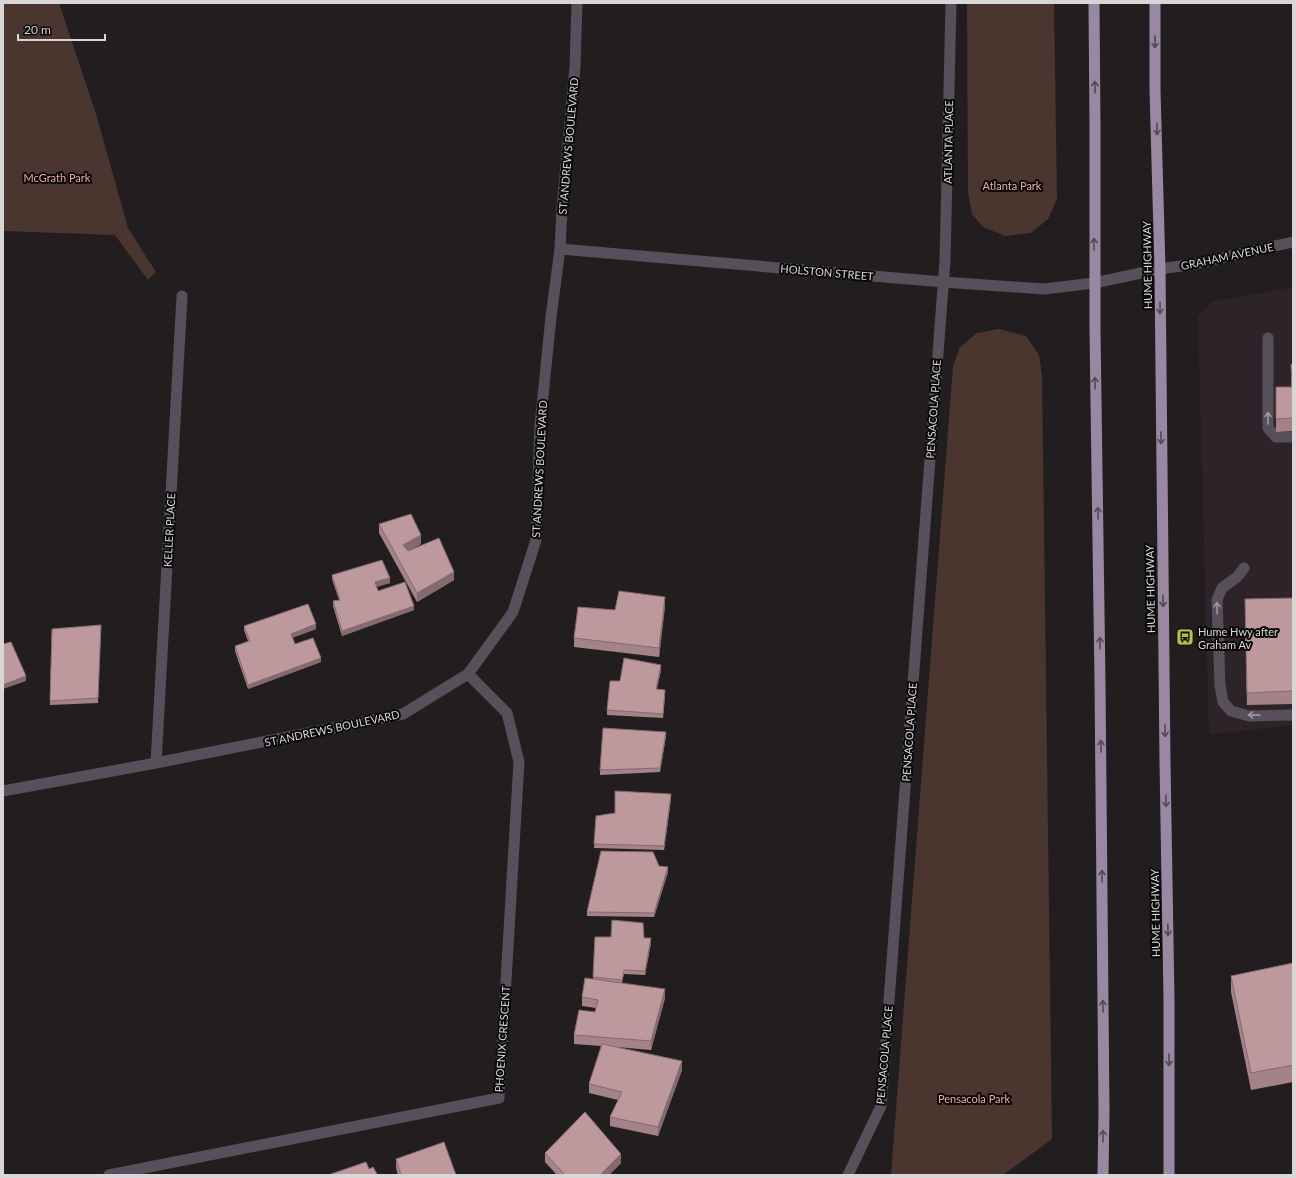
<svg xmlns="http://www.w3.org/2000/svg" width="1296" height="1178" viewBox="0 0 1296 1178" font-family="Lato,sans-serif">
  <style>
    .built { fill: #2d2329 }
    .green { fill: #4b352f }
    .lines { fill: none; stroke-linecap: round; stroke-linejoin: round }
    .service { stroke: #574f5a; stroke-width: 11 }
    .minor { stroke: #574f5a; stroke-width: 11 }
    .trunk { stroke: #9988a1; stroke-width: 11 }
    .wall { fill: #a38387 }
    .shaded-wall { fill: #846a6e }
    .building { fill: #bd989d; stroke: #846a6e }
    .oneway { stroke: #524856 }
    .oneway2 { stroke: #9e999f }
    .labels { text-anchor: middle; dominant-baseline: central; stroke-width: 4; stroke-linejoin: round; paint-order: stroke }
    .street-label { font-size: 11px; fill: #d8d6d7; stroke: #0a090a }
    .park-label { font-size: 11px; fill: #ebae9e; stroke: #0a090a }
    .poi-label { font-size: 11px; fill: #d8d6d7; stroke: #0a090a; text-anchor: start }
  </style>
  <rect width="100%" height="100%" fill="#221e20"/>
  <polygon class="built" points="1293,287 1293,725 1209,735 1198,316 1211,302"/>
  <g class="green">
    <polygon points="3,3 59,3 96,114 128,228 156,272 148,280 115,235 3,231"/>
    <polygon points="967,3 1054,3 1057,199 1048,219 1031,233 1005,236 983,227 972,214 968,192"/>
    <polygon points="999,329 1026,336 1039,355 1042,376 1052,1139 1003,1175 891,1175 953,366 960,347 977,333"/>
  </g>
  <g class="lines">
    <g class="service">
      <polyline points="1268,338 1268,428 1276,437 1293,437"/>
      <polyline points="1244,568 1237,577 1222,588 1217,600 1220,685 1223,702 1231,711 1249,716 1293,715"/>
    </g>
    <g class="minor">
      <polyline points="560,249 943,282 1044,289 1094,283 1160,269 1195,264 1293,242"/>
      <polyline points="156,763 182,296"/>
      <polyline points="3,791 156,763 403,714 468,674 513,612 536,540 540,426 551,317 560,249 562,209 575,67 577,3"/>
      <polyline points="109,1175 499,1098 519,762 507,713 468,674"/>
      <polyline points="848,1175 881,1106 945,261 951,3"/>
    </g>
    <g class="trunk">
      <polyline points="1094,3 1095,126 1095,330 1100,682 1104,1111 1103,1175"/>
      <polyline points="1155,3 1155,90 1160,269 1165,762 1169,999 1169,1175"/>
    </g>
  </g>
  <g class="wall">
    <polygon points="1291,364 1293,364 1293,431 1276,432 1276,387 1291,387"/>
    <polygon points="379,524 421,544 409,551 454,580 417,602 379,533"/>
    <polygon points="332,575 390,583 376,587 378,591 414,610 342,636 333,606 333,601 339,600 332,579"/>
    <polygon points="1293,598 1293,704 1247,705 1245,612"/>
    <polygon points="665,606 659,657 574,647 574,638 615,610"/>
    <polygon points="101,625 98,703 50,705 52,629"/>
    <polygon points="244,626 316,629 292,638 295,644 321,662 248,689 235,651 235,646 248,641 244,630"/>
    <polygon points="661,670 657,689 665,695 663,718 607,715 607,710 620,681"/>
    <polygon points="666,736 660,772 600,775 600,770"/>
    <polygon points="671,799 664,850 594,848 596,816 615,813"/>
    <polygon points="659,866 668,872 654,917 587,916 587,912"/>
    <polygon points="595,937 644,938 651,943 645,975 624,974 622,983 665,998 651,1050 616,1047 682,1070 658,1136 610,1126 610,1117 618,1100 589,1093 589,1084 601,1046 574,1044 574,1035 595,1012 596,1008 582,1006 582,997 593,979"/>
    <polygon points="1293,963 1293,1082 1251,1090 1231,992 1231,976"/>
    <polygon points="545,1153 621,1163 609,1175 557,1175 545,1162"/>
    <polygon points="396,1159 456,1175 398,1175 396,1168"/>
  </g>
  <g class="shaded-wall">
    <polygon points="421,535 421,544 403,554 403,545"/>
    <polygon points="454,572 454,580 417,602 417,593"/>
    <polygon points="390,578 390,583 375,587 375,582"/>
    <polygon points="665,597 665,606 659,657 659,648"/>
    <polygon points="414,606 414,610 342,636 342,631"/>
    <polygon points="316,624 316,629 291,638 291,634"/>
    <polygon points="321,658 321,662 248,689 248,685"/>
    <polygon points="661,665 661,670 656,693 656,689"/>
    <polygon points="26,676 26,681 3,689 3,685"/>
    <polygon points="666,732 666,736 660,772 660,768"/>
    <polygon points="671,794 671,799 664,850 664,846"/>
    <polygon points="668,867 668,872 654,917 654,913"/>
    <polygon points="651,938 651,943 645,975 645,971"/>
    <polygon points="665,989 665,998 651,1050 651,1041"/>
    <polygon points="682,1061 682,1070 658,1136 658,1127"/>
    <polygon points="621,1154 621,1163 609,1175 600,1175"/>
  </g>
  <g class="building">
    <polygon points="1291,364 1293,364 1293,418 1276,419 1276,387 1292,387"/>
    <polygon points="411,514 421,535 403,545 408,551 439,538 454,572 417,593 379,524"/>
    <polygon points="382,560 390,578 375,582 378,591 405,582 414,606 342,631 333,601 340,600 332,575"/>
    <polygon points="619,591 665,597 659,648 574,638 578,607 615,610"/>
    <polygon points="1293,598 1293,691 1247,693 1245,599"/>
    <polygon points="308,604 316,624 291,634 295,644 313,638 321,658 248,685 235,646 250,641 244,626"/>
    <polygon points="101,625 98,698 50,701 52,629"/>
    <polygon points="11,642 26,676 3,685 3,644"/>
    <polygon points="624,658 661,665 656,689 665,690 663,714 607,710 610,681 620,681"/>
    <polygon points="603,728 666,732 660,768 600,770"/>
    <polygon points="615,791 671,794 664,846 594,844 596,816 615,813"/>
    <polygon points="601,851 653,852 659,866 668,867 654,913 587,912"/>
    <polygon points="612,920 643,923 644,938 651,938 645,971 624,970 622,980 593,977 595,937 611,937"/>
    <polygon points="1293,963 1293,1065 1251,1073 1231,976"/>
    <polygon points="585,978 665,989 651,1041 574,1035 579,1010 595,1012 598,1000 582,997"/>
    <polygon points="602,1044 682,1061 658,1127 610,1117 622,1092 589,1084"/>
    <polygon points="585,1112 621,1154 600,1175 565,1175 545,1153"/>
    <polygon points="444,1142 456,1175 401,1175 396,1159"/>
    <polygon points="366,1162 369,1169 373,1167 377,1174 374,1175 331,1175 331,1174"/>
  </g>
  <defs><path id="oneway-shaft" d="M-6 0H5M1.5-3L5.5 0L1.5 3" fill="none" stroke-width="1.6" stroke-linecap="round" stroke-linejoin="round"/></defs>
  <g class="oneway">
    <use href="#oneway-shaft" transform="translate(1155 42) rotate(90)"/>
    <use href="#oneway-shaft" transform="translate(1095 87) rotate(-91)"/>
    <use href="#oneway-shaft" transform="translate(1157 129) rotate(88)"/>
    <use href="#oneway-shaft" transform="translate(1094 244) rotate(-90)"/>
    <use href="#oneway-shaft" transform="translate(1160 308) rotate(90)"/>
    <use href="#oneway-shaft" transform="translate(1095 383) rotate(-91)"/>
    <use href="#oneway-shaft" transform="translate(1161 438) rotate(89)"/>
    <use href="#oneway-shaft" transform="translate(1098 513) rotate(-91)"/>
    <use href="#oneway-shaft" transform="translate(1163 601) rotate(89)"/>
    <use href="#oneway-shaft" transform="translate(1100 643) rotate(-91)"/>
    <use href="#oneway-shaft" transform="translate(1165 731) rotate(89)"/>
    <use href="#oneway-shaft" transform="translate(1101 746) rotate(-91)"/>
    <use href="#oneway-shaft" transform="translate(1166 801) rotate(89)"/>
    <use href="#oneway-shaft" transform="translate(1102 876) rotate(-91)"/>
    <use href="#oneway-shaft" transform="translate(1168 930) rotate(89)"/>
    <use href="#oneway-shaft" transform="translate(1103 1006) rotate(-91)"/>
    <use href="#oneway-shaft" transform="translate(1169 1060) rotate(90)"/>
    <use href="#oneway-shaft" transform="translate(1103 1136) rotate(-89)"/>
  </g>
  <g class="oneway2">
    <use href="#oneway-shaft" transform="translate(1268 418) rotate(-91)"/>
    <use href="#oneway-shaft" transform="translate(1217 608) rotate(-92)"/>
    <use href="#oneway-shaft" transform="translate(1254 715) rotate(-179)"/>
  </g>
  <defs>
    <g id="bus-square" transform="scale(0.9)"><rect x="-9" y="-9" width="18" height="18" rx="4" fill="#b5c249" stroke="#0a090a"/><path d="M-5-6H5V4H4V6H2V4H-2V6H-4V4H-5ZM-3.5-4V0h7V-4ZM-3.5 1.2v1.5H-2V1.2ZM2 1.2v1.5H3.5V1.2Z" fill="#111"/></g>
  </defs>
  <g fill-rule="evenodd">
    <use href="#bus-square" x="1185" y="637"/>
  </g>
  <g class="labels">
    <g class="street-label">
      <text transform="translate(948 142) rotate(-89)">ATLANTA PLACE</text>
      <text transform="translate(568 146) rotate(-85)">ST ANDREWS BOULEVARD</text>
      <text transform="translate(1227 256) rotate(-12)">GRAHAM AVENUE</text>
      <text transform="translate(1147 265) rotate(-91)">HUME HIGHWAY</text>
      <text transform="translate(827 272) rotate(5)">HOLSTON STREET</text>
      <text transform="translate(933 409) rotate(-86)">PENSACOLA PLACE</text>
      <text transform="translate(539 469) rotate(-87)">ST ANDREWS BOULEVARD</text>
      <text transform="translate(169 530) rotate(-87)">KELLER PLACE</text>
      <text transform="translate(1150 589) rotate(-91)">HUME HIGHWAY</text>
      <text transform="translate(332 728) rotate(-12)">ST ANDREWS BOULEVARD</text>
      <text transform="translate(909 732) rotate(-86)">PENSACOLA PLACE</text>
      <text transform="translate(1155 913) rotate(-91)">HUME HIGHWAY</text>
      <text transform="translate(502 1039) rotate(-86)">PHOENIX CRESCENT</text>
      <text transform="translate(884 1055) rotate(-85)">PENSACOLA PLACE</text>
    </g>
    <g class="park-label">
      <text x="57" y="177">McGrath Park</text>
      <text x="1012" y="185">Atlanta Park</text>
      <text x="974" y="1098">Pensacola Park</text>
    </g>
    <g class="poi-label">
      <text x="1198" y="631">Hume Hwy after<tspan x="1198" dy="13">Graham Av</tspan></text>
    </g>
  </g>
  <rect width="1296" height="1178" fill="none" stroke="#d8d6d7" stroke-width="8"/>
  <path d="M18 34v6h87v-6" fill="none" stroke="#d8d6d7" stroke-width="2"/>
  <text x="24" y="34" font-size="12" fill="#d8d6d7" stroke="#0a090a" stroke-width="3" paint-order="stroke">20 m</text>
</svg>
